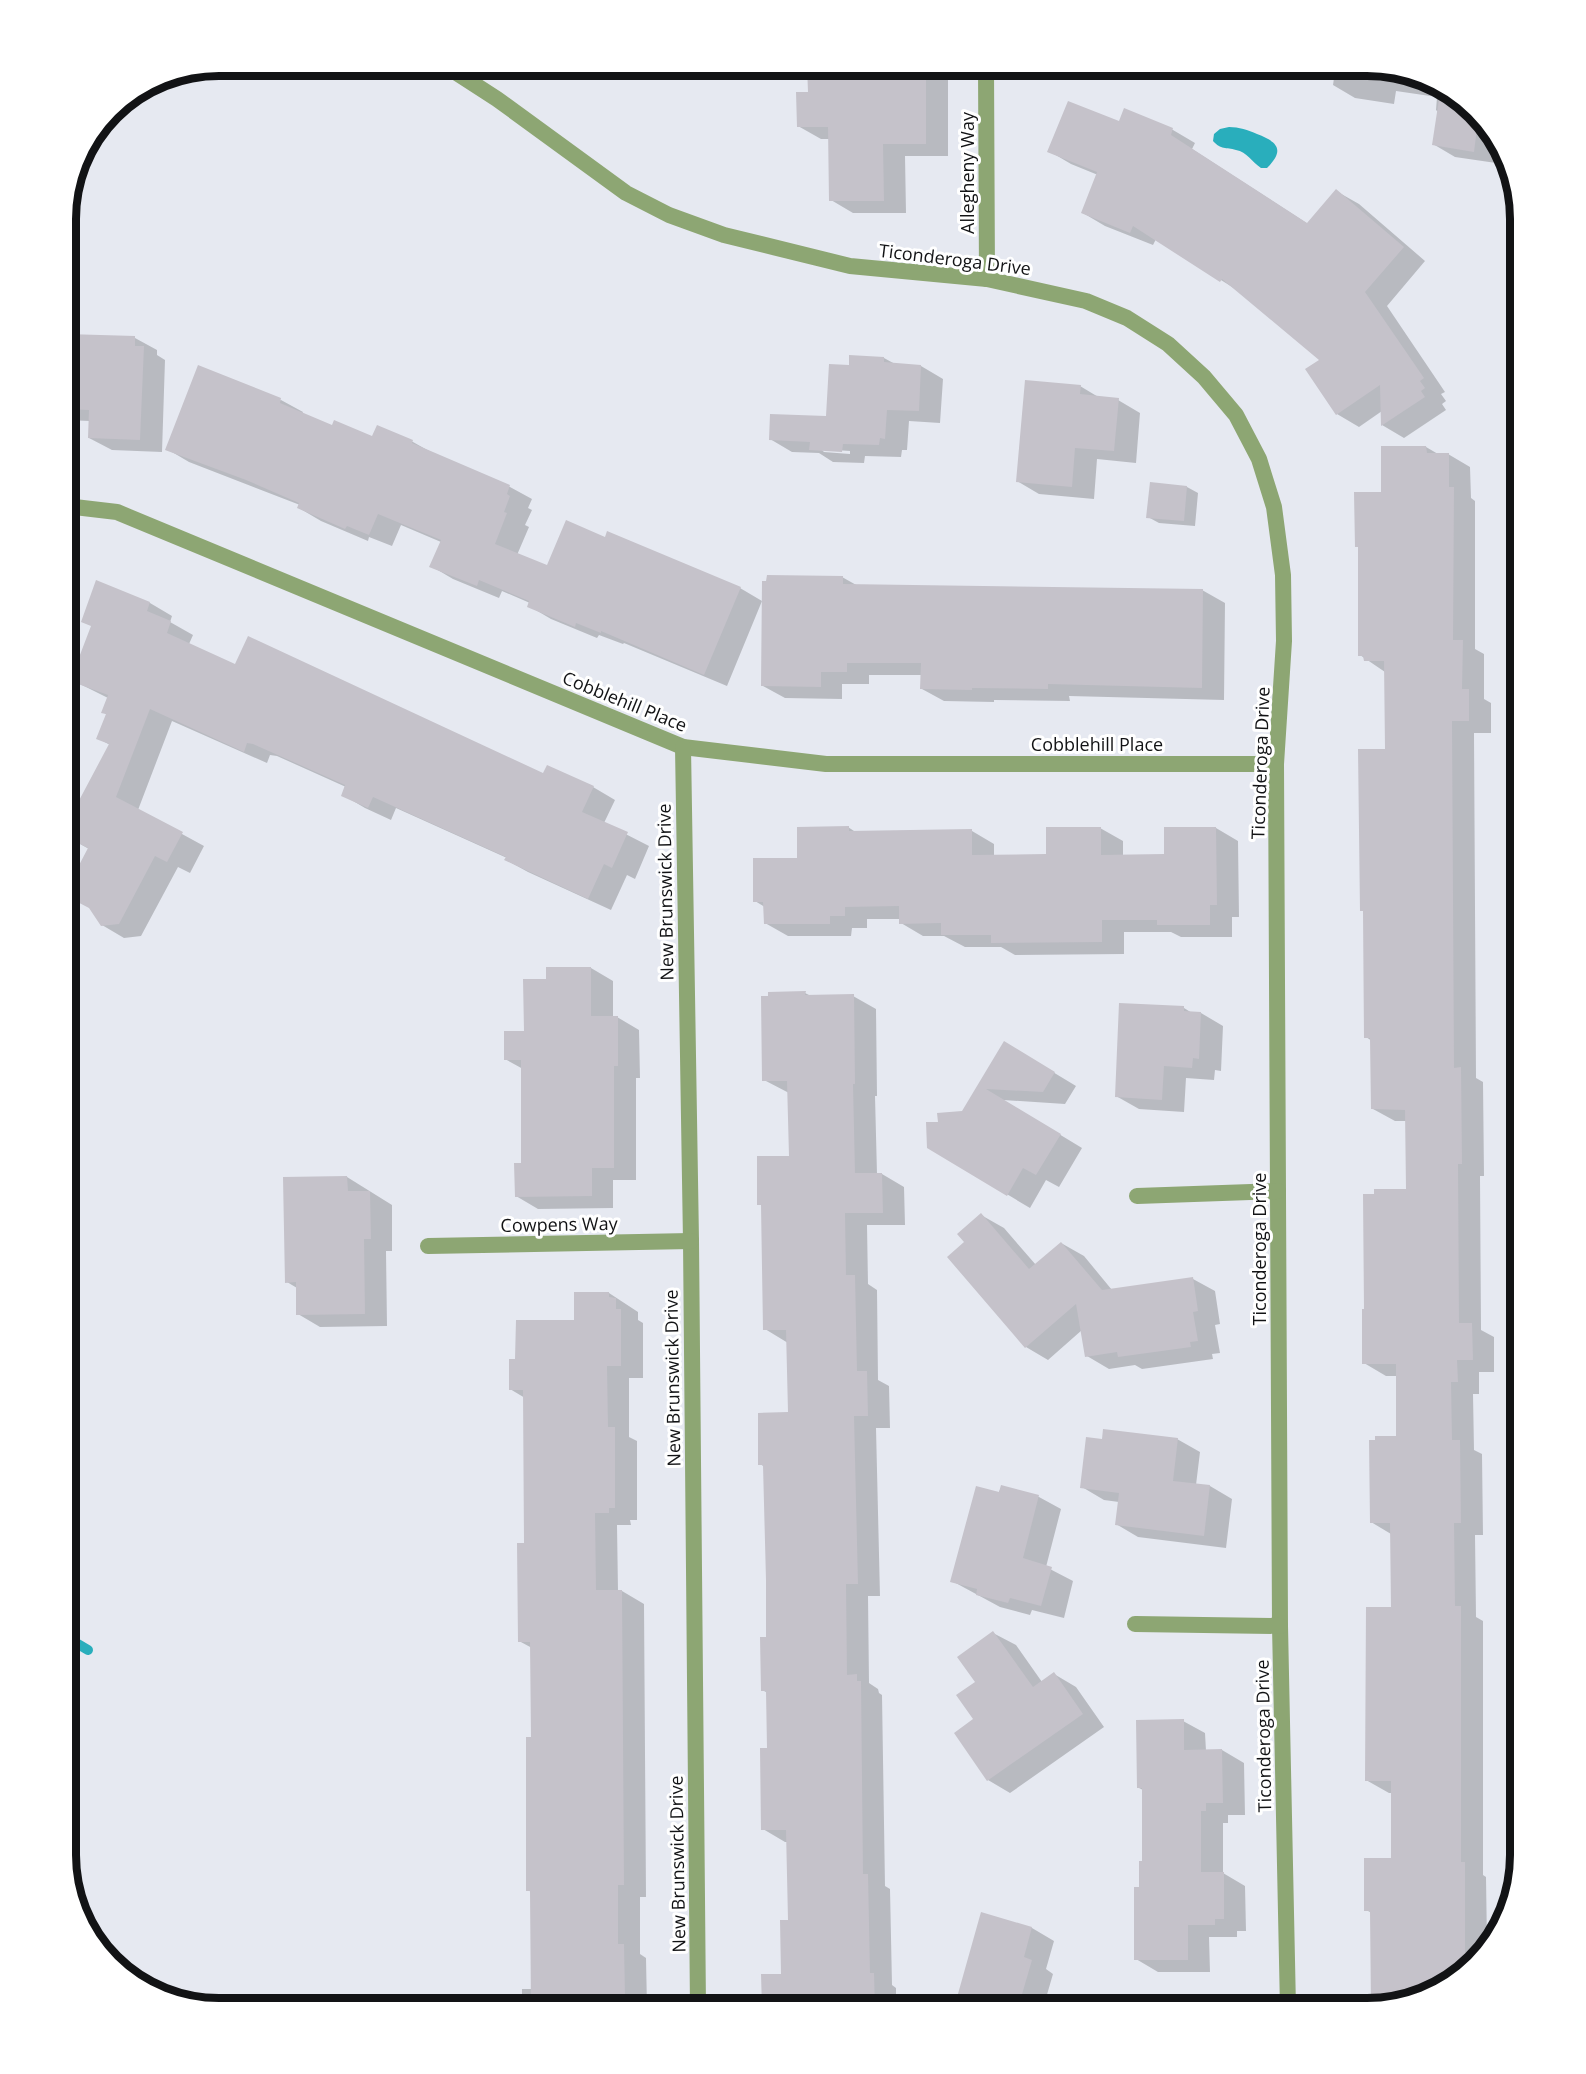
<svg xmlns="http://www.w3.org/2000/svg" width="1586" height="2074" viewBox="0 0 1586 2074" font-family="'Open Sans',sans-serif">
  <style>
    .water { fill: #29aebc }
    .shadow { fill: #0003; fill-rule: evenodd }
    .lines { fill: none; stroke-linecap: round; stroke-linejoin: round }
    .stream { stroke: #29aebc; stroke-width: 10 }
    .building { fill: #c5c2ca }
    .minor { stroke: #8da673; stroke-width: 16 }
    .labels { text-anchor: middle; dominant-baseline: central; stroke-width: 6; stroke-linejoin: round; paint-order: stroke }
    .street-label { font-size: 18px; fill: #121315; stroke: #fff }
    .rim { fill: none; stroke: #121315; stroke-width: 8 }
  </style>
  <rect width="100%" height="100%" fill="#e6e9f1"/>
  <path class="water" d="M1229,127C1239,127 1248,130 1257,134C1278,142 1285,150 1267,168H1261C1252,162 1247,152 1236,150C1226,147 1221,150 1213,141L1214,134L1220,129Z"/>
  <g class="shadow">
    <polygon points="809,66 948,66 948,156 905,156 906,213 853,213 831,200 830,139 821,139 798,126 809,93"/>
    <polygon points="1245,66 1376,66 1443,86 1494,135 1498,147 1496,163 1455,157 1433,144 1438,112 1436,110 1437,97 1396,91 1394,104 1355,98 1333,85 1334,78 1284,71 1284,75 1252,71"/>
    <polygon points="1125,110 1173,130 1195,143 1192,149 1308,224 1336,191 1359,204 1425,261 1387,306 1445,392 1441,394 1446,401 1442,404 1446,410 1404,438 1382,425 1382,411 1359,427 1337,414 1321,360 1240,292 1156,239 1153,245 1105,226 1083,213 1098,175 1071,164 1049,151 1120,123"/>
    <polygon points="66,335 135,338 157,350 157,355 165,360 162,452 112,450 89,438 90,421 66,420"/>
    <path d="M884,358L895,364L921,366L943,379L940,423L909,421L907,450H902L901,457L865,456L864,463L833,462L819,453L792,452L770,439L827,417L850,367ZM821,449L850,451V454L824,452Z"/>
    <polygon points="1080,386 1100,398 1118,400 1140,413 1136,463 1097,459 1094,499 1039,494 1017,481"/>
    <polygon points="281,400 303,412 302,414 332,427 373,438 378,427 413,442 436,455 510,487 532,499 528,508 532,510 525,525 529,527 517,555 548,567 606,539 740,588 762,601 727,686 624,643 623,644 599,635 597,638 551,619 529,606 530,603 502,591 499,598 453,579 431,566 441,542 401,525 392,546 369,537 368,541 321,521 299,508 300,505 189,462 167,449"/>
    <polygon points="1426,447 1438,454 1448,454 1470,467 1471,498 1475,501 1475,649 1484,654 1484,699 1491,703 1491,733 1474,733 1476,1078 1483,1082 1484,1176 1480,1176 1481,1330 1494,1337 1494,1372 1479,1372 1479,1394 1473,1394 1474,1450 1482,1454 1483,1535 1475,1535 1476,1617 1483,1621 1483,1875 1486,1877 1487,1944 1451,1982 1373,2006 1372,1913 1366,1910 1392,1859 1392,1793 1389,1793 1366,1780 1392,1608 1391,1534 1371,1522 1398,1437 1398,1376 1386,1376 1364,1363 1366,1311 1407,1191 1407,1121 1395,1121 1373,1109 1372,1041 1366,1037 1365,912 1361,910 1386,750 1385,672 1360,655 1383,494"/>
    <polygon points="1151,484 1187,487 1198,493 1195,526 1159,523 1148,517"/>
    <polygon points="842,577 858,586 1202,590 1225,603 1224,700 1069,696 1070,701 994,700 994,702 944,701 922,689 922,675 869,675 869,684 842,684 842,699 785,698 763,686"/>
    <polygon points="97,582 150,603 172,616 170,622 193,635 189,644 236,666 544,775 593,787 615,800 604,823 649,846 635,879 627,875 611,910 528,872 506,860 507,858 396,808 391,820 365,808 343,795 346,787 277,756 270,755 267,763 172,721 138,810 204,846 190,873 178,867 141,936 124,938 102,925 89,849 66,836 110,745 98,738 107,715 103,712 108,698 72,680 92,627"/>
    <polygon points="848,827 857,833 972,831 994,844 994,856 1048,856 1100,828 1123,841 1123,856 1166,856 1216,828 1238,841 1239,917 1232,917 1232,937 1181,937 1171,932 1124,932 1124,954 1015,955 1001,947 965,947 944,936 923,936 901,923 900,919 867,919 867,928 852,928 851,936 788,936 765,923 765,907 755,901 799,859"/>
    <polygon points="66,912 72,915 66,942"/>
    <polygon points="591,968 613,981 613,1017 617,1017 639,1030 640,1078 636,1078 636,1180 613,1180 613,1208 538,1209 516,1196 523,1164 523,1069 505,1059 525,1032 547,980"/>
    <polygon points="805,993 811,996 853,996 876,1009 877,1096 875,1096 877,1174 882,1174 904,1187 905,1225 867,1225 868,1284 877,1290 878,1380 889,1386 890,1428 876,1428 880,1596 868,1596 869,1683 878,1689 879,1693 882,1695 885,1886 890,1889 892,1985 896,1988 896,2008 763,2008 783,1976 789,1921 788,1842 785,1842 763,1829 768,1749 768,1693 762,1690 768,1639 765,1467 760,1464 789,1414 788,1343 765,1329 790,1157 789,1093 764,1080"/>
    <polygon points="1184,1008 1192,1013 1201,1013 1223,1026 1221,1071 1215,1070 1214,1080 1186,1078 1184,1112 1139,1109 1116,1096"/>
    <polygon points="1005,1043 1076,1086 1065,1104 1003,1100 1082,1148 1059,1187 1046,1180 1030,1208 928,1147 963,1112"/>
    <polygon points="347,1177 392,1205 392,1251 386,1251 387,1326 320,1327 298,1314 297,1288 287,1282"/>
    <polygon points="981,1215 1004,1228 1036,1265 1061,1243 1084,1256 1112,1290 1193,1279 1215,1291 1220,1324 1215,1325 1220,1353 1212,1354 1213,1359 1142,1369 1135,1365 1109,1369 1087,1356 1082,1330 1048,1360 1026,1347 966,1242"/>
    <polygon points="609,1293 638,1312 638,1320 643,1323 643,1378 629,1378 629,1437 637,1441 637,1520 630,1520 631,1525 617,1525 618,1591 622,1591 644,1604 646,1897 640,1897 640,1954 646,1958 647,2008 522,2008 522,1989 532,1989 531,1892 528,1890 532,1738 532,1648 519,1641 525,1545 525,1398 510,1389 517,1360 576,1322"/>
    <polygon points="1177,1439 1200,1452 1196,1485 1210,1486 1232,1499 1226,1548 1138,1537 1116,1524 1119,1502 1104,1500 1082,1487 1103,1441"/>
    <polygon points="1002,1486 1039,1497 1061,1509 1046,1567 1073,1581 1064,1618 1032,1610 1030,1615 1000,1607 952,1581"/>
    <polygon points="993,1633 1016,1645 1042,1682 1054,1674 1076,1687 1104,1727 1010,1793 988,1780 975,1719 977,1682"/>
    <polygon points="1183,1721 1205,1733 1206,1751 1222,1750 1244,1763 1245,1815 1228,1815 1228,1823 1223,1823 1223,1873 1245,1886 1246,1931 1237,1931 1237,1937 1209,1937 1210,1972 1158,1972 1136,1959 1144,1863 1143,1790 1139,1788"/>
    <polygon points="982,1914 1032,1928 1054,1941 1046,1969 1053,1974 1046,1998 1068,2008 956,2008"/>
  </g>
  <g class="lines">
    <polyline class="stream" points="66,1637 88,1650"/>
  </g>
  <g class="building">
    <polygon points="807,66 926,66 926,144 883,144 884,201 829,201 828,127 797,127 796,92 808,92"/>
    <polygon points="1441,86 1478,120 1474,152 1432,145"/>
    <polygon points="1068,101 1119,121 1124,108 1173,128 1171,135 1307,223 1336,189 1404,247 1365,292 1424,378 1420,381 1425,388 1421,391 1425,397 1381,426 1380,385 1336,415 1305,369 1319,360 1222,279 1220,282 1133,226 1130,233 1081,213 1097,172 1047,152"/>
    <polygon points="66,334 135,336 135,346 144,346 140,440 88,438 89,410 66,409"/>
    <polygon points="849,355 884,357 884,362 921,365 919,411 887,410 885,439 880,438 879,445 843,444 842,452 809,450 810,442 769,440 770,414 826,416 829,364 849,365"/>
    <polygon points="198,365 281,398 280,403 332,425 334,420 372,436 377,425 413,440 412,443 510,485 507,494 510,496 504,512 507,513 495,544 547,565 566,520 605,537 607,531 741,587 704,675 601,631 601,633 576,623 575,627 527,607 529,601 479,580 477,586 429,567 441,540 378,514 369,535 347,526 345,529 297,508 299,503 246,480 165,450"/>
    <polygon points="1025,380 1081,385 1080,394 1119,398 1114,451 1075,448 1072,487 1016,482"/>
    <polygon points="1381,446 1426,446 1427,453 1449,453 1449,487 1454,487 1453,640 1463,640 1462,689 1469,689 1469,721 1452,721 1454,1068 1461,1067 1462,1164 1458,1164 1459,1323 1472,1323 1473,1360 1457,1360 1458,1382 1451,1382 1452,1440 1460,1440 1461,1523 1454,1523 1455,1606 1461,1606 1461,1862 1465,1862 1465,1968 1451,1982 1371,2007 1370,1911 1364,1911 1364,1858 1391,1858 1391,1781 1365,1781 1366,1607 1391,1607 1390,1523 1370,1523 1369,1440 1375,1440 1375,1436 1396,1436 1396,1364 1362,1364 1362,1309 1364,1309 1363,1194 1374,1194 1374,1189 1406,1189 1405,1110 1371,1109 1370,1038 1364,1038 1363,911 1360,911 1358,749 1385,749 1384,661 1364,661 1363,656 1358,656 1358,547 1355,547 1354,492 1381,492"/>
    <polygon points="1150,482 1187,486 1184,521 1146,518"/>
    <polygon points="767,575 843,576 843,584 1203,589 1202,688 1048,684 1048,689 972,688 972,690 920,689 921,663 847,663 847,672 821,672 821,687 761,686 762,581 766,581"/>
    <polygon points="96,580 150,602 147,611 171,621 167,633 235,664 248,636 543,773 547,765 594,786 582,812 628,832 612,868 604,864 588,899 504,860 506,857 373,797 368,808 341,796 345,785 253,744 247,743 244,752 150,709 116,797 183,832 167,862 155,856 119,924 101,926 89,908 66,896 66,890 88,848 66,837 66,825 109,744 96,739 106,714 101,713 108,695 70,681 91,626 81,622"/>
    <polygon points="849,826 849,831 972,829 972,855 1046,854 1046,827 1101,827 1101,855 1164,854 1164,827 1216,827 1217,905 1210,905 1210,925 1157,925 1157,920 1102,920 1102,942 991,943 991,935 941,935 941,923 899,924 899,906 845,907 845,916 830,916 830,924 764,924 763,902 753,902 753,858 797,858 797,827"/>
    <polygon points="546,967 591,967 591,1016 618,1016 618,1066 614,1066 614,1168 592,1168 592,1196 515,1197 514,1163 521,1163 521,1060 504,1060 504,1031 524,1031 523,979 546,979"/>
    <polygon points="806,991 805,995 854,994 855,1084 853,1084 855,1173 882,1173 883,1213 845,1213 846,1275 855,1275 857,1371 867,1371 868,1416 854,1416 858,1584 846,1584 847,1675 857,1674 857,1681 861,1681 863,1874 868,1874 870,1973 874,1973 875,2008 762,2008 761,1974 781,1974 780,1920 788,1920 786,1830 761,1830 760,1748 767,1748 766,1691 761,1691 760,1637 766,1637 766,1580 763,1465 758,1465 758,1413 788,1412 786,1330 763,1330 761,1205 757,1205 757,1156 789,1156 787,1081 762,1081 761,996 768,996 768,992"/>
    <polygon points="1119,1003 1184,1006 1184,1011 1201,1012 1199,1059 1193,1058 1192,1068 1164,1066 1162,1100 1115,1097"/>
    <polygon points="1004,1041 1055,1072 1043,1092 986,1089 1061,1134 1036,1175 1023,1168 1007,1196 927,1148 926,1122 938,1122 937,1113 962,1111"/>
    <polygon points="347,1176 348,1191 370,1191 371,1239 364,1239 365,1314 296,1315 296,1282 285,1283 283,1177"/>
    <polygon points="981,1213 1029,1269 1061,1242 1102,1290 1193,1277 1198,1311 1193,1312 1198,1341 1190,1342 1191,1347 1118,1357 1117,1352 1085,1357 1076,1304 1025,1348 947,1257 964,1242 957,1234"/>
    <polygon points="574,1292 609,1292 609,1297 616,1298 616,1309 621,1309 621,1366 607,1366 608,1427 615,1427 615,1508 609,1508 609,1513 595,1513 596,1590 622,1590 624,1885 618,1885 618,1944 624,1944 625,1996 619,1996 619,2008 531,2008 530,1891 526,1891 526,1737 531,1737 530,1642 518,1642 517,1543 524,1543 523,1390 509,1390 509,1359 515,1359 516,1320 574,1320"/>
    <polygon points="1103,1429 1178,1438 1173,1481 1210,1485 1204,1536 1115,1525 1119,1493 1080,1488 1086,1437 1102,1439"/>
    <polygon points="1001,1485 1039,1495 1023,1558 1052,1567 1041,1606 1010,1598 1008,1603 976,1595 977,1589 950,1582 976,1486 999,1492"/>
    <polygon points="993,1631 1033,1687 1054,1672 1083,1714 987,1781 954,1733 973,1719 956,1695 975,1682 957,1657"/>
    <polygon points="1184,1719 1184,1750 1222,1749 1223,1803 1206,1803 1206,1811 1201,1811 1201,1872 1224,1872 1224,1919 1215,1919 1215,1925 1188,1925 1188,1960 1134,1960 1134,1887 1139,1887 1139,1861 1142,1861 1142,1788 1137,1788 1136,1720"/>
    <polygon points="981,1912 1032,1927 1024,1957 1032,1960 1018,2008 954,2008"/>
  </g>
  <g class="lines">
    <g class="minor">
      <polyline points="446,66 497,99 626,193 669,215 724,235 850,266 987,279 1086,301 1127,318 1168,344 1204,377 1236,415 1259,459 1274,507 1283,575 1284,641 1276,764 1280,1626 1288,2008"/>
      <polyline points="986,66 987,279"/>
      <polyline points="66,506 117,512 683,747 826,764 1276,764"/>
      <polyline points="683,747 691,1241 698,2008"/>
      <polyline points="1137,1196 1278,1191"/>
      <polyline points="428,1246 691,1241"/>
      <polyline points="1135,1624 1280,1626"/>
    </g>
  </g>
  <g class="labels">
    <g class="street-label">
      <text transform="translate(967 173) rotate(-90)">Allegheny Way</text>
      <text transform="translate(955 259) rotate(7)">Ticonderoga Drive</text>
      <text transform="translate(625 701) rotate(22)">Cobblehill Place</text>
      <text x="1097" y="744">Cobblehill Place</text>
      <text transform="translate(1260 763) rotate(-88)">Ticonderoga Drive</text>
      <text transform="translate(665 892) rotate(-91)">New Brunswick Drive</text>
      <text transform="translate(559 1224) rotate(-1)">Cowpens Way</text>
      <text transform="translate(1259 1249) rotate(-90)">Ticonderoga Drive</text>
      <text transform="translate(672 1378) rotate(-91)">New Brunswick Drive</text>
      <text transform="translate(1263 1736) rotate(-91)">Ticonderoga Drive</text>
      <text transform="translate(677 1864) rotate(-91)">New Brunswick Drive</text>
    </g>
  </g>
  <path d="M0 0H1586V2074H0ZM219 76H1367A143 143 0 0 1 1510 219V1855A143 143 0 0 1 1367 1998H219A143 143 0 0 1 76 1855V219A143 143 0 0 1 219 76Z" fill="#fff" fill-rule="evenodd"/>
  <path class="rim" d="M219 76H1367A143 143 0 0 1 1510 219V1855A143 143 0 0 1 1367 1998H219A143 143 0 0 1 76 1855V219A143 143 0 0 1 219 76Z"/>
</svg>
